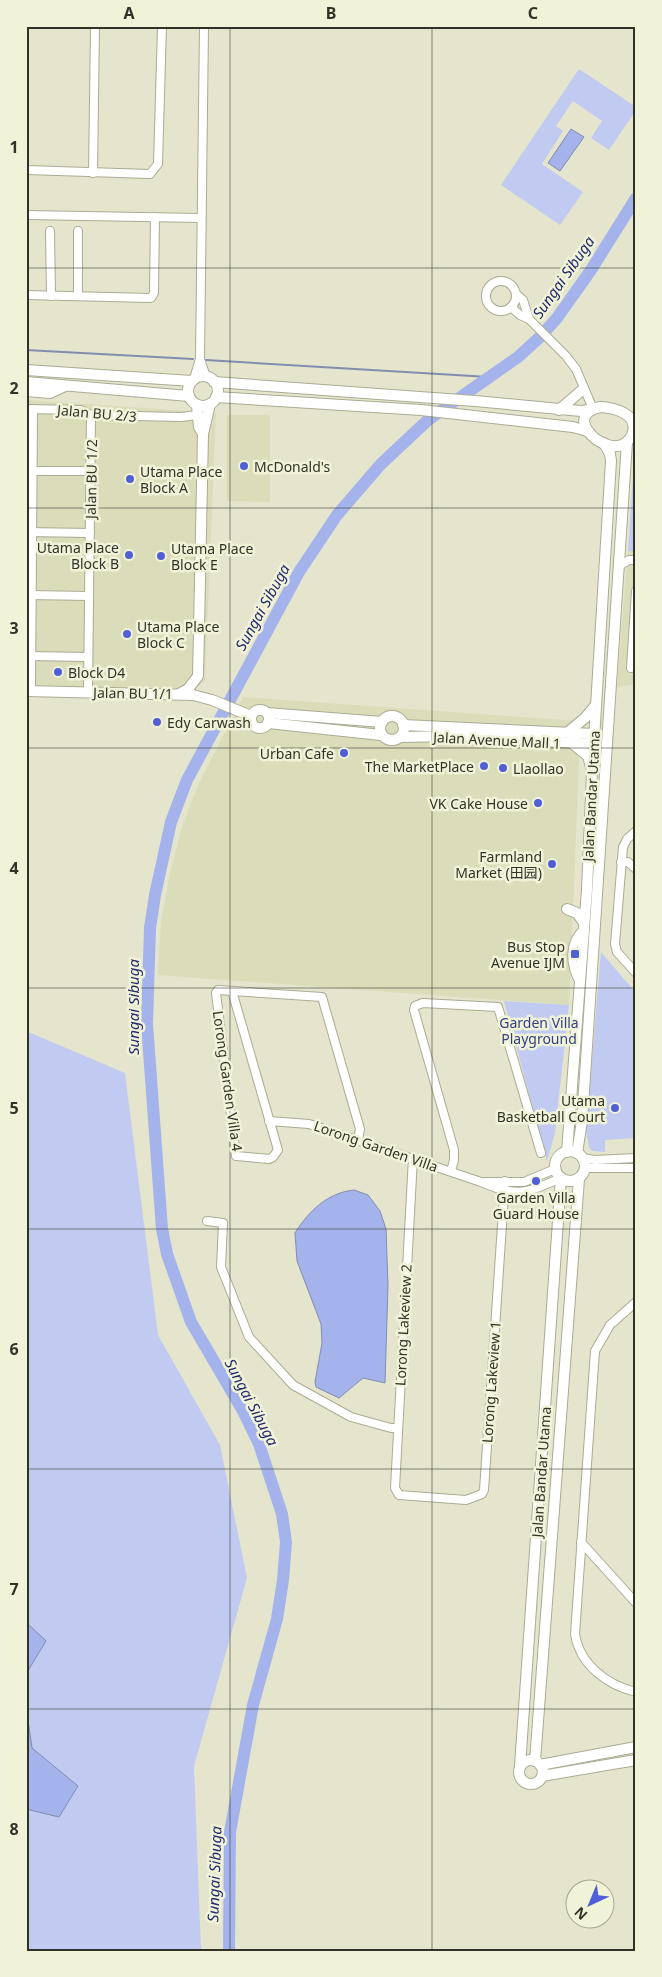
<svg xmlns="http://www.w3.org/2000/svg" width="662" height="1977" viewBox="0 0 662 1977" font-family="'Noto Sans','Noto Sans SC',sans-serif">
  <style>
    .built { fill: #dadcba }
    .green { fill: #c1cbf1 }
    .water { fill: #a5b3ec; stroke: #828cb1 }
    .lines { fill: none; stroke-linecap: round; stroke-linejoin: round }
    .stream { stroke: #828cb1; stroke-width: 2 }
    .river { stroke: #a5b3ec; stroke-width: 12 }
    .street-casing { stroke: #aaac93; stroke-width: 10 }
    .secondary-casing { stroke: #aaac93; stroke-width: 12 }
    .street { stroke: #fff; stroke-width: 8 }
    .secondary { stroke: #fff; stroke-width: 10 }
    .grid { fill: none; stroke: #323228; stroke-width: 1; stroke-opacity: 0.55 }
    .poi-dot { fill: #505fd5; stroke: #f1f3d9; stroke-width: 2 }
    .labels { text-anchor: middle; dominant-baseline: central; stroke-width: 5; stroke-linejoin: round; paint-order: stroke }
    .street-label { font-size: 14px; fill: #323228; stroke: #f1f3d9 }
    .poi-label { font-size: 14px; fill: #323228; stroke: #f1f3d9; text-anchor: start }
    .park-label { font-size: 14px; fill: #343f82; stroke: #f1f3d9 }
    .water-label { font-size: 15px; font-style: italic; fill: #232b6c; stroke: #f1f3d9 }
    .neatline { fill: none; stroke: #323228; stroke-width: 2 }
    .grid-label { font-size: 16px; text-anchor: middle; font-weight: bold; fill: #323228 }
  </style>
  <rect width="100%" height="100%" fill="#e4e5cc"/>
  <g class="built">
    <polygon points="26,400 216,413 205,681 185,697 26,687"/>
    <polygon points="227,415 270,415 270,502 227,501"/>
    <polygon points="628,551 636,551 636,684 617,687"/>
    <polygon points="243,697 576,721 579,761 569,1005 158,975 161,922 170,873 183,824 199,783"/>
  </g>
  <g class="green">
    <polygon points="579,69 636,107 636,110 609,150 591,138 602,121 573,101 556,126 563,131 542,164 583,192 560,225 501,185"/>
    <polygon points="636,461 636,551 628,551 634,462"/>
    <polygon points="601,952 636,993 636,1138 605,1140 605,1152 592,1151 589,1147 586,1131"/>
    <polygon points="504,1001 569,1005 555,1133 547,1161"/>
    <polygon points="26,1031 125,1073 158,1335 220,1445 247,1578 194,1766 201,1951 26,1951"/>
  </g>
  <g class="water">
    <polygon points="571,129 584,137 560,171 548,163"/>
    <path d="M354,1190L368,1195L380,1211L386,1229L388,1285L385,1383L363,1378L339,1398L316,1387L315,1382L322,1343L321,1324L297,1261L295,1233C309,1211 327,1193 354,1190Z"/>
    <polygon points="26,1622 46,1641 26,1674"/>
    <polygon points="26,1706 32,1748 78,1786 59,1817 26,1809"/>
  </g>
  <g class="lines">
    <g class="stream">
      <polyline points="26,350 193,359"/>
      <polyline points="206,360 489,377"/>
    </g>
    <polyline class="river" points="229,1951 230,1832 253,1705 277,1619 283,1580 286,1542 282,1514 259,1444 243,1411 191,1322 167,1254 162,1229 147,1024 150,928 155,895 171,822 187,780 299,572 337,515 381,464 428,420 518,357 540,337 557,318 591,270 636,198"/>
    <g class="street-casing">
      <g id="street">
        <polyline points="26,170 150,174 158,164 162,26"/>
        <polyline points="93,173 95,26"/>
        <polyline points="26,215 201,218"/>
        <polyline points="50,231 51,296"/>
        <circle cx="501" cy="296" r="15"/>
        <polyline points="516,294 523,300 529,319"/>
        <polyline points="26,295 151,298 154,293 155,217"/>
        <polyline points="78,296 78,231"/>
        <polyline points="511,307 520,315 529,319 566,356 576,369 593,409"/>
        <polyline points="200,359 206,377"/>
        <polyline points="194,379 200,359 204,26"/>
        <polyline points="26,409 81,410 91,415 181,417 197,415"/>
        <polyline points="26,471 91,471"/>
        <polyline points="26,532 90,533"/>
        <polyline points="619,566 629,560 636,560"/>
        <polyline points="29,595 89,596"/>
        <polyline points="28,656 88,657"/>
        <polyline points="631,668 636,591"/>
        <polyline points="31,691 33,409"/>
        <polyline points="88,692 91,415"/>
        <polyline points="636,831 627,839 623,847 615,944 617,952 636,973"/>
        <polyline points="621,862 628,862 636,869"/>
        <path d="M580,983C570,965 568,943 584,929"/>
        <polyline points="232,991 278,1150 273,1157 269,1159 236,1156 216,993 218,990 322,997 360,1129 358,1140"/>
        <path d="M269,1121L309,1124L481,1182C517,1198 526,1193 561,1178"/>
        <polyline points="413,1158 395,1488 399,1495 466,1500 482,1494 484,1490 505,1181"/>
        <polyline points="582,1158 595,1160 636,1158"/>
        <polyline points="585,1168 636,1168"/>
        <polyline points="451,1171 454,1160 454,1150 414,1010 415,1006 423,1003 498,1007 541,1153"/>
        <polyline points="485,1182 524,1182 555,1169"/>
        <polyline points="207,1221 223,1223 221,1267 249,1337 293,1385 351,1417 391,1428 398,1428"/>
        <path d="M636,1302L610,1325L595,1351L575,1634C580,1665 607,1685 636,1692"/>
        <polyline points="581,1542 636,1603"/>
      </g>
    </g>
    <g class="secondary-casing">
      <g id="secondary">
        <polyline points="26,370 192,381"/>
        <circle cx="203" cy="391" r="15"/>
        <polyline points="26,382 189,396"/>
        <polyline points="214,382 475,401 581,411 589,410"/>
        <polyline points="26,391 50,393 65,386"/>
        <polyline points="216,397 421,410 573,427 587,431"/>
        <polyline points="197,405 199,427 203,434"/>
        <path d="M601,407C615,408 638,414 633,432C632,436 629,441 624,444C602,456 561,414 601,407Z"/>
        <polyline points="559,410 581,391"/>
        <polyline points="26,691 193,695 212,700 251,716"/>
        <polyline points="179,694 188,689 198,676 203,434 210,404"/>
        <circle cx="260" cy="719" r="9"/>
        <polyline points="267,713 382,722"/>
        <circle cx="392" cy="728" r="12"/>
        <polyline points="268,723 381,735"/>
        <polyline points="403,725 594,734"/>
        <polyline points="568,732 585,718 596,705"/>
        <polyline points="400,737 459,736 594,744"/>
        <polyline points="572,743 588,756 591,767"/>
        <polyline points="567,909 577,913 584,923"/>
        <circle cx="570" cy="1166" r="15"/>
        <polyline points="567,1152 587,890 592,772 611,461 610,454 604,443"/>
        <polyline points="577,1153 582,1121 627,442"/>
        <circle cx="531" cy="1772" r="12"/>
        <polyline points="535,1761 579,1179"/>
        <polyline points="540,1765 636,1747"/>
        <polyline points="520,1766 561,1178"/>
        <polyline points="542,1776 636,1760"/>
      </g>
    </g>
    <use href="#street" class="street"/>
    <use href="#secondary" class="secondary"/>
  </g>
  <path class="grid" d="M230,26V1951M432,26V1951M26,268H636M26,508H636M26,748H636M26,988H636M26,1229H636M26,1469H636M26,1709H636"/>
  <g class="poi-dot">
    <circle cx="244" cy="466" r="5"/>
    <circle cx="130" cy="479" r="5"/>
    <circle cx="129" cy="555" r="5"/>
    <circle cx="161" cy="556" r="5"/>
    <circle cx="127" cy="634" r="5"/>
    <circle cx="58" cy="672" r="5"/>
    <circle cx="157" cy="722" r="5"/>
    <circle cx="344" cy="753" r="5"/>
    <circle cx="484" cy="766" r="5"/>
    <circle cx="503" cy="768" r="5"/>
    <circle cx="538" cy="803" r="5"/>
    <circle cx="552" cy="864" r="5"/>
    <rect x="570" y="949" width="10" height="10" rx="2.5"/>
    <circle cx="615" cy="1108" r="5"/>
    <circle cx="536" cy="1181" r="5"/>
  </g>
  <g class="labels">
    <g class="street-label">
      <text transform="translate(97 413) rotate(5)">Jalan BU 2/3</text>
      <text transform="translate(91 479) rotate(-89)">Jalan BU 1/2</text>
      <text transform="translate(133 693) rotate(1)">Jalan BU 1/1</text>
      <text transform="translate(497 740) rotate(3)">Jalan Avenue Mall 1</text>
      <text transform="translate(591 796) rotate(-87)">Jalan Bandar Utama</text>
      <text transform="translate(228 1081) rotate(82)">Lorong Garden Villa 4</text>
      <text transform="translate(376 1146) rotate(19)">Lorong Garden Villa</text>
      <text transform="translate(403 1325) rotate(-87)">Lorong Lakeview 2</text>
      <text transform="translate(491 1382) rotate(-86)">Lorong Lakeview 1</text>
      <text transform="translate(541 1472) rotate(-86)">Jalan Bandar Utama</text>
    </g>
    <g class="poi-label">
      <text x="254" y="466">McDonald's</text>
      <text x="140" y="471">Utama Place<tspan x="140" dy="16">Block A</tspan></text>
      <text x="119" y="547" text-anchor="end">Utama Place<tspan x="119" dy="16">Block B</tspan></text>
      <text x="171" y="548">Utama Place<tspan x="171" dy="16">Block E</tspan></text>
      <text x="137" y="626">Utama Place<tspan x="137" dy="16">Block C</tspan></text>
      <text x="68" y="672">Block D4</text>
      <text x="167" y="722">Edy Carwash</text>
      <text x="334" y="753" text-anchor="end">Urban Cafe</text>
      <text x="474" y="766" text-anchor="end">The MarketPlace</text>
      <text x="513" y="768">Llaollao</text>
      <text x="528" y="803" text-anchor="end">VK Cake House</text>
      <text x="542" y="856" text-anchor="end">Farmland<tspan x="542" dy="16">Market (田园)</tspan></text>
      <text x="565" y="946" text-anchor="end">Bus Stop<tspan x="565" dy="16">Avenue IJM</tspan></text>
      <text x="605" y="1100" text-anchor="end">Utama<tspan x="605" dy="16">Basketball Court</tspan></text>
      <text x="536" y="1197" text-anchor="middle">Garden Villa<tspan x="536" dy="16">Guard House</tspan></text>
    </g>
    <g class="park-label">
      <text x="539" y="1022">Garden Villa<tspan x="539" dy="16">Playground</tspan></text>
    </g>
    <g class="water-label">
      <text transform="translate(563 277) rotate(-55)">Sungai Sibuga</text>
      <text transform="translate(262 607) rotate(-61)">Sungai Sibuga</text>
      <text transform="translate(133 1007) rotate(-90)">Sungai Sibuga</text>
      <text transform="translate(252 1402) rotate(62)">Sungai Sibuga</text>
      <text transform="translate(214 1874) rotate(-88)">Sungai Sibuga</text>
    </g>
  </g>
  <rect width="662" height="1977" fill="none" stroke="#f1f3d9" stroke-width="55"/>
  <g transform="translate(590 1904) rotate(224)"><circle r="24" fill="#f1f3d9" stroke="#a5a692"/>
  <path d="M0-4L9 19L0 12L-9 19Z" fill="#505fd5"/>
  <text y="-8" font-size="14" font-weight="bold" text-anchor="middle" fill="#323228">N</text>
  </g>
  <rect x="28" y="28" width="606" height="1922" class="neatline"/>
  <g class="grid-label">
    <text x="129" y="19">A</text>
    <text x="331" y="19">B</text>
    <text x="533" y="19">C</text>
    <text x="14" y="153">1</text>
    <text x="14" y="394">2</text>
    <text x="14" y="634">3</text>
    <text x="14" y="874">4</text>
    <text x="14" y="1114">5</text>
    <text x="14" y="1355">6</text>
    <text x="14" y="1595">7</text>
    <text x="14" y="1835">8</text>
  </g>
</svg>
